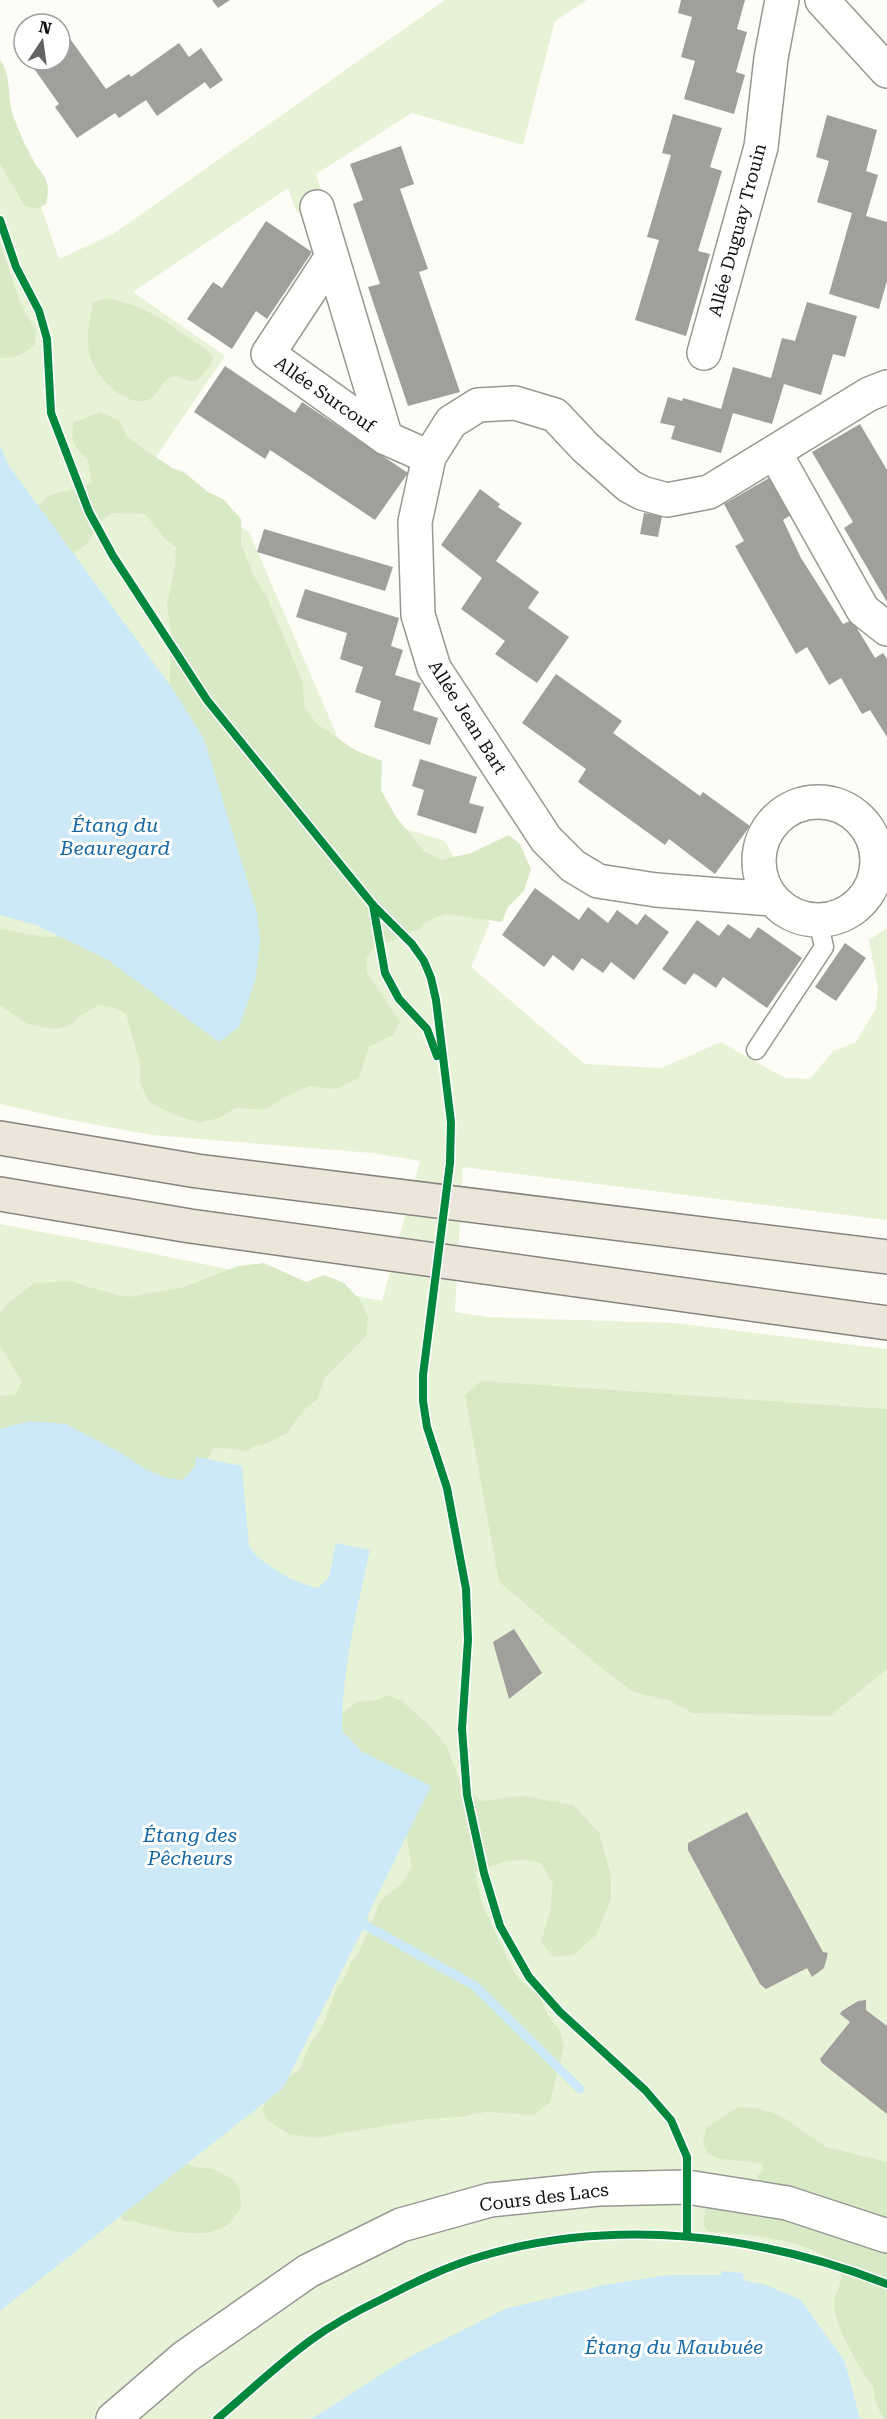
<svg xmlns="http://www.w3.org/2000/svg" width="887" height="2419" viewBox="0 0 887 2419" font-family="'Roboto Serif',serif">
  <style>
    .green { fill: #e7f3d7 }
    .forest { fill: #d8eac5 }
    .water { fill: #cde8f7 }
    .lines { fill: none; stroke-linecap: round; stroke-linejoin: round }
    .stream { stroke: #cde8f7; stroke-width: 9 }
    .building { fill: #a19f9c }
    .service-casing { stroke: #979795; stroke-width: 21 }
    .minor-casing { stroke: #979795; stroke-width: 36 }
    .trunk-casing { stroke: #858482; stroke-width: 36 }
    .service { stroke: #fffffe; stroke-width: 18 }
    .minor { stroke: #fffffe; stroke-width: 33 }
    .trunk { stroke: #ece5da; stroke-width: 33 }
    .cycleway-casing { stroke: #fff; stroke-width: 11 }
    .cycleway { stroke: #00873e; stroke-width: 8 }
    .labels { text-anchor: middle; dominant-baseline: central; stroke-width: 6; stroke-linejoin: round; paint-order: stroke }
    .street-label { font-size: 18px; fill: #111; stroke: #fff }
    .water-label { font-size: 20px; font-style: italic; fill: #1768a6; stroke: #fff }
  </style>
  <rect width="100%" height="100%" fill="#fdfcf7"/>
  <polygon class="green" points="445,0 587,0 555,21 523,145 412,113 316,174 326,204 297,213 288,188 133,292 225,356 151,464 249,532 373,819 445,841 490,923 471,967 585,1064 661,1068 721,1042 785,1078 810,1079 833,1051 856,1042 876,1008 878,988 869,940 887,928 887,1220 463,1167 455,1312 487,1317 675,1323 887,1349 887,2419 0,2419 0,1224 121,1247 382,1301 420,1161 372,1153 151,1135 61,1118 0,1104 0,96 17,137 59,259 113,234"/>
  <g class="forest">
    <path d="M0,60C13,77 6,98 14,118C20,134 27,150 36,165C39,170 44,175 46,180C49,188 48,196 46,204L35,209L24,205L0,164Z"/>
    <path d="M0,242L22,308L36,329L35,344C24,354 16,358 0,358Z"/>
    <path d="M108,298C141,305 161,317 187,337C197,344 206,348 213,357L211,365L197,381H189L174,376C158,382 159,396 148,400C125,409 92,373 89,352C86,334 90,319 93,302Z"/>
    <path d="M100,412L120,421L127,437L172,468L184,472L208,492L223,499L241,519V544L254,576L267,597L302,680L305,708L317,724L355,750L382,761L381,790L396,817L425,852L441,860L471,853L509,835L520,844L531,869L524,891L508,907L502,922L445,914L426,922L419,929L392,941L373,948L366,960L367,973L400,1022L393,1035L369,1047L359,1078L336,1089L309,1086L283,1098L266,1110L236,1108L219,1118L199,1123L172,1114L149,1102L140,1083V1064L126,1014L113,1007L99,1005L80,1016L69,1026L53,1029L27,1024L0,1005V929L45,937L83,936L169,707L171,632L167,604L175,567L176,547L165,539L145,514L112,513L104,519L86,545L63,558L24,520L48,496L92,483L88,459C74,448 69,440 74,422Z"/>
    <polygon points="264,1263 306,1282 324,1275 344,1283 360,1300 368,1317 366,1336 325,1378 317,1399 304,1410 287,1433 265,1444 254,1446 248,1451 214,1447 194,1486 0,1438 0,1396 15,1394 22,1382 0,1346 0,1313 9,1302 34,1283 73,1281 88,1287 128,1297 181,1288 238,1266"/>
    <polygon points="481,1381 887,1409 887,1669 830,1716 692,1713 668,1700 633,1692 599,1666 499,1582 465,1395"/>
    <path d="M387,1695L401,1700L431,1727L447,1747L461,1785L481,1801L523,1796L573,1805L599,1832L611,1876V1899L597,1934L574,1955L554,1957L541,1942L550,1912L553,1884L541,1863C515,1856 499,1863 475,1872L482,1904L514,1972L520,1980L540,1996L549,2017L560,2031L564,2047L550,2102L534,2115L486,2112L460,2117L425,2119L316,2138L289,2134L268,2121L263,2111L266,2094L300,2069L310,2043L323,2026L335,1992L345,1977L352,1960L358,1955L381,1900L402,1884L412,1867L404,1821L360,1769L336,1719L356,1702L377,1700Z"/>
    <path d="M738,2107L757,2108L778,2114L826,2147L887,2162V2232L883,2251L887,2254V2419H884C878,2409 873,2398 874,2387C860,2371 835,2326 834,2305C834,2297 840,2286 842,2277C839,2273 836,2266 831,2262C808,2239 741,2233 709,2232L704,2226L705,2205L761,2187L757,2176L764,2170L761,2163L720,2159L708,2154L703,2144L706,2128Z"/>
    <path d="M177,2157L194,2167L213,2169L234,2180L240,2191L241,2208C235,2214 230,2225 222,2228C196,2241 158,2227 131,2221H123L114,2200Z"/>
  </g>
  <g class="water">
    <polygon points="0,446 9,466 172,688 204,739 257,912 260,942 256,978 239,1027 219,1042 108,960 36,925 0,915"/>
    <path d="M30,1421L66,1424L121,1453L145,1469L166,1478L183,1480L195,1466L196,1457L242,1466L249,1546C259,1564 298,1585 318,1588L329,1577L336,1543L370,1550C357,1609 342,1669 342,1730L361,1751L431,1786L370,1910L365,1925L283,2088L0,2311V1429Z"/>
    <polygon points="722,2271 743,2273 744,2280 766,2285 801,2300 845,2362 860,2419 311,2419 409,2357 505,2309 604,2285 668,2275 721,2275"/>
  </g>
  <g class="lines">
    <polyline class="stream" points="365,1925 475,1986 580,2089"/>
  </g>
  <g class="building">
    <polygon points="212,0 230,0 218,8"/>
    <polygon points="681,0 745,0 737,29 747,32 736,72 745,75 734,114 684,99 695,61 681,57 692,17 678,13"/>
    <polygon points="63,29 106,89 129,74 131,77 179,43 189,57 201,48 223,80 210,89 205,82 157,116 146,100 119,118 115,113 77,138 55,107 59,104 28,60 60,60 60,31"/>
    <polygon points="24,38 24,54 16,43"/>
    <polygon points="673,114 722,128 710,167 722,171 698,251 710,254 686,336 635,320 659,240 647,237 671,155 662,153"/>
    <polygon points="827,115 877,130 866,171 878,175 866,216 887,222 887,281 879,309 829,294 852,213 817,202 829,161 816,157"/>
    <polygon points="401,146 414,184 400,189 428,269 419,272 460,392 408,406 368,287 380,284 353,204 363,200 350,164"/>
    <polygon points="266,221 312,252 267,319 256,311 232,349 187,319 213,282 222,288"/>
    <polygon points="807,302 857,316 845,357 833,354 821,395 784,384 772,424 733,413 721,453 671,439 675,426 660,423 668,397 682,401 683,398 721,409 733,367 771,378 782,338 795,341"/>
    <polygon points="225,366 295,413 302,402 408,473 375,520 270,450 265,459 194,412"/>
    <polygon points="860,424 887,470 887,602 844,528 853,522 812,452"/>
    <polygon points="769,478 791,515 783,520 801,558 843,624 852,620 875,658 883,653 887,659 887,737 870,710 862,714 841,678 829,685 807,647 796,654 735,546 744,541 724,504"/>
    <polygon points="480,489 500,504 498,507 522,523 496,561 539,592 528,608 569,637 537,683 495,654 505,641 461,609 482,578 441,545"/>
    <polygon points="644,513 662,516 658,537 640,534"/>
    <polygon points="264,529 393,567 385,591 257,552"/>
    <polygon points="305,589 399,618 391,646 403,650 395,675 421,683 413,710 438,718 430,745 374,727 381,701 355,692 363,667 340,659 347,633 296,617"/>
    <polygon points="556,674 622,721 613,733 700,796 703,792 750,826 715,874 669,839 665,845 578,782 586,769 522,723"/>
    <polygon points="420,759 477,777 469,803 484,807 476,834 417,815 424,790 412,786"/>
    <polygon points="535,888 579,920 588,907 608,923 617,910 637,925 645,914 669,932 634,980 611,962 603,973 582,958 573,971 553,955 544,967 502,935"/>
    <polygon points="697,920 719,936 728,924 750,939 758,927 802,958 767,1008 723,977 716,988 694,973 685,985 662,969"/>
    <polygon points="845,943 866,958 836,1001 815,987"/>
    <polygon points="514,1629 542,1673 509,1699 493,1642"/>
    <polygon points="747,1812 823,1952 828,1953 824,1968 812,1977 807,1968 766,1989 760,1984 688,1850 688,1843"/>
    <polygon points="866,2000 866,2010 887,2026 887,2114 822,2063 820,2059 850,2022 840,2014 842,2011 858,2001"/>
  </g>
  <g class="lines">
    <g class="service-casing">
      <polyline id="service" points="756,1050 824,947 818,920"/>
    </g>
    <g class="minor-casing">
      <g id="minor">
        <polyline points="822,0 887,71"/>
        <polyline points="317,207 386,438 429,457"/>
        <polyline points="331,258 268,354 386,438"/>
        <polyline points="704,353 761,147 771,58 782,0"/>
        <polyline points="775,453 863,610 887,629"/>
        <circle cx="818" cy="861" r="59"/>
        <polyline points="772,899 656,890 598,881 573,866 546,839 434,668 418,615 415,522 429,457 451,422 478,405 515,403 555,415 585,447 629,486 642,493 667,500 709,492 869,394 887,387"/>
        <polyline points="113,2419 185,2357 308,2271 401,2225 490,2200 598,2189 687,2187 787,2203 887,2236"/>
      </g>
    </g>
    <g class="trunk-casing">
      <g id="trunk">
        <polyline points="0,1138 197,1171 887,1257"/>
        <polyline points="0,1194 190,1226 887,1323"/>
      </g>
    </g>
    <use href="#service" class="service"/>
    <use href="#minor" class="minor"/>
    <use href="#trunk" class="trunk"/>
    <g class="cycleway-casing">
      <g id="cycleway">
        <polyline points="0,220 16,267 39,311 47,339 51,413 89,512 113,556 207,700 373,905 412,944 424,961 431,978 436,1000 451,1122 450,1163 423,1375 423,1401 427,1427 447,1488 466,1589 468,1640 462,1729 467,1795 484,1873 500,1926 529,1977 560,2012 645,2090 671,2120 687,2157 687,2236"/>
        <polyline points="373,905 385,973 399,999 427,1029 437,1056"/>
        <path d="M217,2419C248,2393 278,2364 311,2340C333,2324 357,2311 382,2299C413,2283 447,2266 482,2256C614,2217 760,2234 887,2284"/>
      </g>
    </g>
    <use href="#cycleway" class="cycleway"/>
  </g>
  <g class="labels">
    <g class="street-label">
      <text transform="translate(737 230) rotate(-75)">Allée Duguay Trouin</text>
      <text transform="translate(325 394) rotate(35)">Allée Surcouf</text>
      <text transform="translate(468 717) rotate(58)">Allée Jean Bart</text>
      <text transform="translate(544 2197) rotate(-7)">Cours des Lacs</text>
    </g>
    <g class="water-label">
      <text x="115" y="825">Étang du<tspan x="115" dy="23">Beauregard</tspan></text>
      <text x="190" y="1835">Étang des<tspan x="190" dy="23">Pêcheurs</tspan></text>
      <text x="674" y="2347">Étang du Maubuée</text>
    </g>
  </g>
  <g transform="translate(42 42) rotate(13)"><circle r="28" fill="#ffffff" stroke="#a0a0a0" stroke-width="1.5"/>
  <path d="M0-4.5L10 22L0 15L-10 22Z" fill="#646362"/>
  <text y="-9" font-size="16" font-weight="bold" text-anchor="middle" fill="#111111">N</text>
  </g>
</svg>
